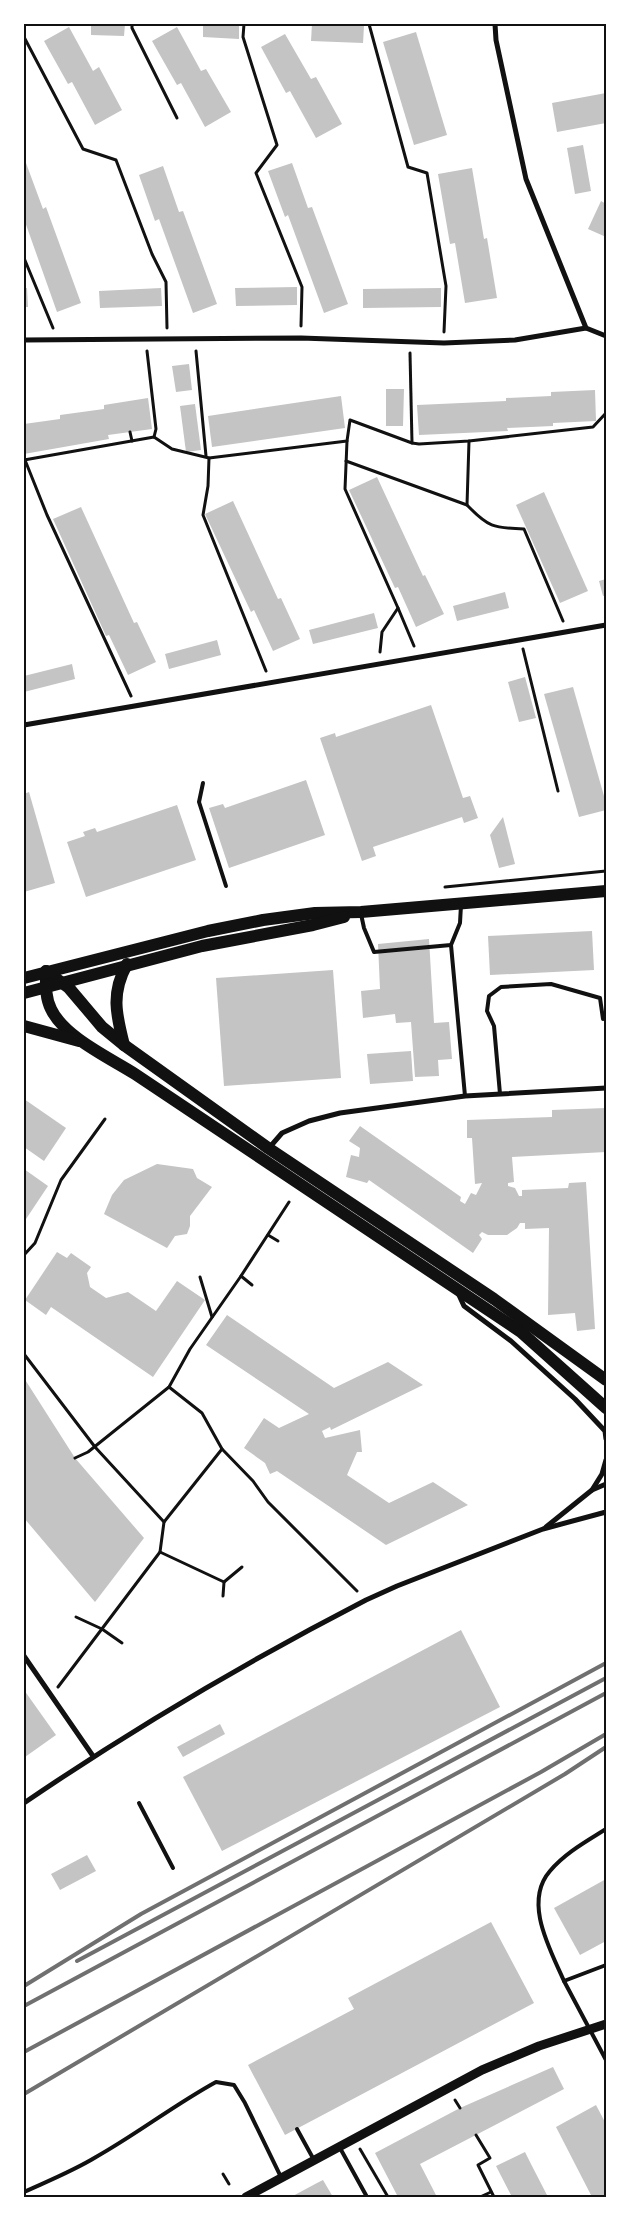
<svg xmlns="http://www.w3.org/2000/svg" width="630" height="2221" viewBox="0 0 630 2221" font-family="'Archivo Narrow',sans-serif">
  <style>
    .building { fill: #c4c4c4 }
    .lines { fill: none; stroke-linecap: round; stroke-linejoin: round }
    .path { stroke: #111; stroke-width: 3 }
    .service { stroke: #111; stroke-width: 4 }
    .minor { stroke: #111; stroke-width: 5 }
    .tertiary { stroke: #111; stroke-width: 9 }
    .primary { stroke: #111; stroke-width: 12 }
    .rail { stroke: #707070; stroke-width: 4 }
    .neatline { fill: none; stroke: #111; stroke-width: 2 }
  </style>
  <rect width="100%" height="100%" fill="#fff"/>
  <g class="building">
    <polygon points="91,24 125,24 124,36 91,35"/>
    <polygon points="203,24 239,24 239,39 203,37"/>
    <polygon points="312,24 364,26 363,43 311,41"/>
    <polygon points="69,27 93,71 99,67 122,110 95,125 72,82 68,84 44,41"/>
    <polygon points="177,27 201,71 206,69 231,112 205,127 181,83 177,85 152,41"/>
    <polygon points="416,32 447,135 414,145 383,42"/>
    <polygon points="285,34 311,79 316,77 342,124 316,138 290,91 286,93 261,47"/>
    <polygon points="606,93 606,123 557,132 552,103"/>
    <polygon points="583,145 591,191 575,194 567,148"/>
    <polygon points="26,163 43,209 46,207 81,303 57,312 24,219 24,164"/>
    <polygon points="292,163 308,208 312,207 348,304 324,313 288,215 285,217 268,171"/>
    <polygon points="163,166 179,212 183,211 217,304 193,313 159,219 155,221 139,175"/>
    <polygon points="472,168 484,239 487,238 497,298 465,303 455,243 450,244 438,174"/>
    <polygon points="601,201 606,204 606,237 588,229"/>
    <polygon points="297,287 297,305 236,306 235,288"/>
    <polygon points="24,288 27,288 28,307 24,307"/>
    <polygon points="161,288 162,306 100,308 99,291"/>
    <polygon points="441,288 441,307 363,308 363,289"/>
    <polygon points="189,364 192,390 176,392 172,366"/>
    <polygon points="386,389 404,389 403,426 386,426"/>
    <polygon points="595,390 596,421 553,423 553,426 507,428 508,431 419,435 417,405 506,401 506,398 551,396 551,392"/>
    <polygon points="341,396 345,428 212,447 208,416"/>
    <polygon points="148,398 152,429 108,435 109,439 24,454 24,424 60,419 60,415 104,409 104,405"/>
    <polygon points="195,404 201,450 186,452 180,406"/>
    <polygon points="377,477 423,576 425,575 444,614 416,627 398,587 395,588 349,490"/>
    <polygon points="544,492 588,591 560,603 516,505"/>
    <polygon points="233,501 278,599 281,598 300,639 273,651 254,610 251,612 205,514"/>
    <polygon points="81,507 134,623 137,622 156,662 128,675 109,635 106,636 53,519"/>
    <polygon points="606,579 606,595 603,596 599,581"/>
    <polygon points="505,592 509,608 457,621 453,606"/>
    <polygon points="374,613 378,628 313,644 309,630"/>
    <polygon points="217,640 221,655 169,669 165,654"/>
    <polygon points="72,664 75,679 24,692 24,676"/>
    <polygon points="525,677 536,718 519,722 508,682"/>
    <polygon points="573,687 606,803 606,810 579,817 544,694"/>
    <polygon points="431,705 463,798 470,796 478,818 464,823 462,817 373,847 376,856 362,861 320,738 335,733 336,737"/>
    <polygon points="306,780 325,835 229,868 209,808 223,804 225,808"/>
    <polygon points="29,792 55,883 24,892 24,794"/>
    <polygon points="177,805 196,860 86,897 67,842 85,836 83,832 95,828 97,832"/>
    <polygon points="503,817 515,864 499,868 490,835"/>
    <polygon points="592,931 594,970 490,975 488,936"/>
    <polygon points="429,939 434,1023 449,1022 452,1059 438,1060 439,1076 415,1077 411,1022 396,1023 395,1014 363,1018 361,991 380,989 378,944"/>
    <polygon points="333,970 341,1078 224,1086 216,978"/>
    <polygon points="411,1051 413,1081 370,1084 367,1054"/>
    <polygon points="24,1099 66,1128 44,1161 24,1147"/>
    <polygon points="606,1108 606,1152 512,1157 514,1182 508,1183 508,1186 515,1188 519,1196 522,1196 522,1190 568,1188 569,1183 586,1182 595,1329 577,1331 575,1313 548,1315 549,1228 525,1229 525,1223 520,1223 517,1228 507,1235 488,1235 482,1232 479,1235 482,1239 473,1253 369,1180 367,1183 346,1177 351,1155 359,1157 360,1148 349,1141 360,1126 461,1197 460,1201 465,1204 471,1193 476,1195 482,1183 475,1184 472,1138 467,1138 467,1120 552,1117 552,1110"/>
    <polygon points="157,1164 193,1169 197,1178 212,1187 190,1216 190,1226 187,1234 175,1236 167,1248 104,1214 112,1195 124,1180"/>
    <polygon points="24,1169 48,1186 24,1222"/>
    <polygon points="57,1252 67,1258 71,1253 91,1267 87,1273 90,1287 106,1298 128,1292 156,1311 177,1281 205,1300 153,1377 51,1307 46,1315 25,1300"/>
    <polygon points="227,1315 334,1388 388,1362 423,1385 331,1430 330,1427 322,1431 325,1438 360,1430 362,1452 357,1452 347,1475 389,1503 433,1482 468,1505 386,1545 277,1471 270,1474 265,1463 244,1448 264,1418 279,1428 309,1414 206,1345"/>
    <polygon points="24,1378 75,1458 144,1538 95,1602 24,1518"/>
    <polygon points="461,1630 500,1707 222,1851 183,1777"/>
    <polygon points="24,1690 56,1735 25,1757 24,1756"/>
    <polygon points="220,1724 225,1734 183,1757 177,1747"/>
    <polygon points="87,1855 96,1871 60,1890 51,1874"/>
    <polygon points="606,1879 606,1941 580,1955 554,1908"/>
    <polygon points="491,1922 534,2003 285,2135 248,2065 354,2009 348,1998"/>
    <polygon points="553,2067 564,2089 420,2164 437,2197 398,2197 375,2153 460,2108"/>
    <polygon points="596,2105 606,2124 606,2197 592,2197 556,2127"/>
    <polygon points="525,2152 532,2166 548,2197 512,2197 496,2166"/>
    <polygon points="323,2180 333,2197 291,2197 317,2183"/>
  </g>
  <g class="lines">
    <g class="path">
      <polyline points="132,24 132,28 177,118"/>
      <polyline points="244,24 243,37 277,145 256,173 302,287 301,326"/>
      <polyline points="369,24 408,167 427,173 446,286 444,332"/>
      <polyline points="24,37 83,149 116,160 152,254 166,282 167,328"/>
      <polyline points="24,258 53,328"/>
      <polyline points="147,351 156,429 154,437"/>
      <polyline points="196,351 206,456"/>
      <polyline points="410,353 412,443"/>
      <polyline points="130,432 132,441"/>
      <polyline points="347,441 345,489 398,608 382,632 380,652"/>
      <path d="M469,441L467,505C488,527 493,528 524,529L563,621"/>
      <polyline points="209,458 208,486 203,515 266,671"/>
      <polyline points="24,460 154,437 172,449 209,458 347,441 350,420 412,443 419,444 469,441 593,427 606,413"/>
      <polyline points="25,460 47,515 131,696"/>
      <polyline points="346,461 467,505"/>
      <polyline points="398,608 414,646"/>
      <polyline points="523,649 558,791"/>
      <polyline points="445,887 606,871"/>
      <polyline points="268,1235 278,1241"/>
      <polyline points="24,1255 35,1243 61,1180 105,1119"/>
      <polyline points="241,1276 252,1285"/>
      <polyline points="200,1277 212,1317"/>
      <polyline points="24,1354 95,1447 164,1522 160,1552 58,1687"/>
      <polyline points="169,1387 202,1413 222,1449 253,1481 268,1502 357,1591"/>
      <polyline points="75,1458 88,1452 169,1387 190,1349 241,1276 289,1202"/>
      <polyline points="164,1522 222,1449"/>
      <polyline points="160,1552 224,1582 223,1596"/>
      <polyline points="224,1582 242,1567"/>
      <polyline points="76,1617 102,1629 122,1643"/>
      <polyline points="455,2100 460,2108"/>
      <polyline points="476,2135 490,2158 478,2165 494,2197"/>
      <polyline points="360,2149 388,2197"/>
      <polyline points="223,2174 229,2184"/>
      <polyline points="480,2197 491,2192"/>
    </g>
    <g class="service">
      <polyline points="203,783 199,802 226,886"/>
      <polyline points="361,914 364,928 374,952 451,945 460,923 461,905"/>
      <polyline points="451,945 465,1096"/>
      <polyline points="500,1094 494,1026 487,1011 489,996 501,987 551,984 600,998 603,1019"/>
      <polyline points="139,1803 173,1868"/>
      <path d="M606,1829C587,1841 565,1853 550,1871C523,1902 550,1949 564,1981L606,1965"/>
      <polyline points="564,1981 606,2060"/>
      <polyline points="297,2129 314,2160"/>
      <polyline points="340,2148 367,2197"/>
      <path d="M24,2192C48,2181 73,2171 96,2157C137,2134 174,2105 216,2082L234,2085L245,2103L281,2177"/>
    </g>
    <g class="minor">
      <polyline points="495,24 496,40 526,179 586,328 606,336"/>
      <polyline points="24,340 301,338 444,343 515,340 586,328"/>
      <polyline points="24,725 606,625"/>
      <polyline points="269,1148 282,1133 309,1121 340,1113 465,1096 606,1088"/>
      <polyline points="458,1293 464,1306 511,1341 575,1399 605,1431 606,1439"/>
      <polyline points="592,1490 602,1474 606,1460"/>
      <polyline points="546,1527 592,1490 606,1484"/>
      <polyline points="24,1656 93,1756"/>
      <path d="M24,1803C134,1728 248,1661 366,1600L397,1586L543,1529L606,1512"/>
    </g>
    <polyline class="tertiary" points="246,2197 482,2070 539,2046 606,2024"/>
    <g class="primary">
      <path d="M46,971C46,984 45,997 51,1009C64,1037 110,1058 135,1074L521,1332L606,1408"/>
      <polyline points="46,971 69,988 102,1027 124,1045 268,1148 494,1299 606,1380"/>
      <polyline points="24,978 208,931 263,920 315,913 361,912 606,891"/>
      <polyline points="24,993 202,946 313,925 344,917"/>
      <polyline points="24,1026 79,1041"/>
      <path d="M124,1045C116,1014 111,993 127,964"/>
    </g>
    <g class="rail">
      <polyline points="77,1961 606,1678"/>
      <polyline points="24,1986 141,1914 606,1663"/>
      <polyline points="24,2006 606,1693"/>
      <polyline points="24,2052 541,1772 606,1734"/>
      <polyline points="24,2094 565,1774 606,1747"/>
    </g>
  </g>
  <rect width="630" height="2221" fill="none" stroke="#ffffff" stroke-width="50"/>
  <rect x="25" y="25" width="580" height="2171" class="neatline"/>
</svg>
